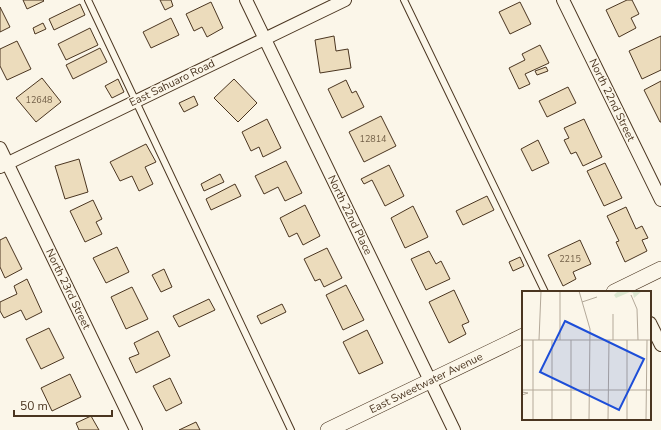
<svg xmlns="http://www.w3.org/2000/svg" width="661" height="430" viewBox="0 0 661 430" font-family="'Nunito Sans',sans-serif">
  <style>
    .building { fill: #ecdcbc; stroke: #4a3520 }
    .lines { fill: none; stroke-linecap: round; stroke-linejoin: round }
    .service-casing { stroke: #4a3520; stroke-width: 8 }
    .minor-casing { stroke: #4a3520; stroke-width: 14 }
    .tertiary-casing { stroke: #4a3520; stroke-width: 16 }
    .service { stroke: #fbf6e9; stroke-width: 6 }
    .minor { stroke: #fbf6e9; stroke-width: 12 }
    .tertiary { stroke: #fbf6e9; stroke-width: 15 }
    .labels { text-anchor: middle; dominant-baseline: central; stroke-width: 3; stroke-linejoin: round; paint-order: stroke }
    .number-label { font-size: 9px; fill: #725f47 }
    .street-label { font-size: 11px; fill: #4a3520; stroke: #fbf6e9 }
    .inset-road { fill: none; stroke: #b4a999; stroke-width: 1 }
    .view { fill: #1d4ed8; fill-opacity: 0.15; stroke: #1d4ed8; stroke-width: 2 }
    .inset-edge { fill: none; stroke: #4a3520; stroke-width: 2 }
  </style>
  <rect width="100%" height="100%" fill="#fbf6e9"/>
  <g class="building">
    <polygon points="23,0 43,0 44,1 27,9"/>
    <polygon points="160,0 171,0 173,6 165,10"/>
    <polygon points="627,0 632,0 639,14 631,18 636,28 619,37 606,10"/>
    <polygon points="211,2 223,28 207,37 202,27 194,31 186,14"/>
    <polygon points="520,2 531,24 510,34 499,12"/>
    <polygon points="80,4 85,15 54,30 49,19"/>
    <polygon points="0,7 10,27 0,32"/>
    <polygon points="171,18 179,35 151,48 143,32"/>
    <polygon points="43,23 46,29 35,34 33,28"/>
    <polygon points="90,28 98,45 66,60 58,44"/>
    <polygon points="334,36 336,51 348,49 351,68 320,73 315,40"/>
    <polygon points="661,36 661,70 642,79 629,51"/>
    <polygon points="17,41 31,69 7,80 0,66 0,49"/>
    <polygon points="540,45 549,63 525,74 530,84 519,89 509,68 525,60 522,54"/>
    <polygon points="100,48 107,62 73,79 66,65"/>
    <polygon points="546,67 548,71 537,75 535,71"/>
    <polygon points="42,78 61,102 36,122 16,98"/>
    <polygon points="118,79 124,92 112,98 105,86"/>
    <polygon points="234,79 257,103 238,122 214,98"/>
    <polygon points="346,80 352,93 356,91 364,107 342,118 328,89"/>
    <polygon points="661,81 661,122 660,122 644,90"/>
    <polygon points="568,87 576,103 547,117 539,101"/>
    <polygon points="194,96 198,105 184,112 179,103"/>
    <polygon points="381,116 396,146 364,162 349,132"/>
    <polygon points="267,119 281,148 263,157 259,147 251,151 242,132"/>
    <polygon points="584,119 602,157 583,166 576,152 571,154 564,140 569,138 564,128"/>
    <polygon points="538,140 549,163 532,171 521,149"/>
    <polygon points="146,144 156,162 145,167 153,184 139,191 132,176 120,181 110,162"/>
    <polygon points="79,159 88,192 65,199 55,166"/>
    <polygon points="286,161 302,193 285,201 278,187 264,194 255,176"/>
    <polygon points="605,163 622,198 604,206 587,171"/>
    <polygon points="389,165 404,196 385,206 372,180 364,184 361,179"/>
    <polygon points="220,174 224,182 204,191 201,184"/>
    <polygon points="235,184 241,196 211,210 206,199"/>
    <polygon points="487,196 494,210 463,225 456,211"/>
    <polygon points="93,200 102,219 96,222 102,234 85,242 70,211"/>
    <polygon points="305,205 320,236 303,245 297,233 289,237 280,218"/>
    <polygon points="413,206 428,237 405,248 391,218"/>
    <polygon points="626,207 636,229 642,226 648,238 642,240 647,251 625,262 616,242 619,241 607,216"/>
    <polygon points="6,237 22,269 5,278 0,267 0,240"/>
    <polygon points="580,240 591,264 573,272 576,279 563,286 548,255"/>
    <polygon points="117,247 129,272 106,283 93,258"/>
    <polygon points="327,248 342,278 324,287 320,279 315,281 304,259"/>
    <polygon points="429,251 436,264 441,261 450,279 426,290 411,259"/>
    <polygon points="520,257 524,266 513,271 509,262"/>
    <polygon points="164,269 172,287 161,292 152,275"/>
    <polygon points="27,279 42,312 26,320 21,310 4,318 0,311 0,302 17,294 14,286"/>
    <polygon points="346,285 364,320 343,330 326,295"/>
    <polygon points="132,287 148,319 126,329 111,297"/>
    <polygon points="454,290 469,322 462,325 466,334 449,343 429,302"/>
    <polygon points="209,299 215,310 179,327 173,316"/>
    <polygon points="282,304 286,312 261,324 257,316"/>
    <polygon points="49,328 64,358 41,369 26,339"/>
    <polygon points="367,330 383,363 359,374 343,342"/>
    <polygon points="158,331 170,356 136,373 129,358 139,354 134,343"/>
    <polygon points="70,374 81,397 52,411 41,388"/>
    <polygon points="170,378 182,403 166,411 153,386"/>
    <polygon points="91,416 99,430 79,430 76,423"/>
    <polygon points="196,422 200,430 179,430"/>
  </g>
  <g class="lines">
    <g class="service-casing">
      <g id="service">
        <polyline points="88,0 291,430"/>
        <polyline points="404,0 545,292"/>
      </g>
    </g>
    <g class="minor-casing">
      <g id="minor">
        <polyline points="246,0 454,430"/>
        <polyline points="563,0 661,200"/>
        <polyline points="0,148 136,430"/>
        <polyline points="0,167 345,0"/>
        <polyline points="650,323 661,345"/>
      </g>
    </g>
    <g class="tertiary-casing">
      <g id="tertiary">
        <polyline points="614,292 661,269"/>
        <polyline points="328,430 523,336"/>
      </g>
    </g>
    <use href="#service" class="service"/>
    <use href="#minor" class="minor"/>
    <use href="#tertiary" class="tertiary"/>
  </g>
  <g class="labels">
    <g class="number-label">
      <text x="39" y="100">12648</text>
      <text x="373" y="139">12814</text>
      <text x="570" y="259">2215</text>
    </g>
    <g class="street-label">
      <text transform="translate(172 83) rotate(-26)">East Sahuaro Road</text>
      <text transform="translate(612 100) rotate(64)">North 22nd Street</text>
      <text transform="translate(350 215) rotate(64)">North 22nd Place</text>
      <text transform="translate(68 289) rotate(64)">North 23rd Street</text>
      <text transform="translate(426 383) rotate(-26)">East Sweetwater Avenue</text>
    </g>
  </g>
  <g transform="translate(522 291)">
    <rect width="129" height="129" fill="#fbf6e9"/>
    <path d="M96,0H120L112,7L111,2L108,1L94,7L92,4Z" fill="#dce7d0"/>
    <path class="inset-road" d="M38,0V49M57,0L68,38L67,129M109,4L115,18L116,49M60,11L75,6M91,23V49M0,49H129M17,49L19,0M0,99H129M0,101L6,102L0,104M11,129V49M30,129V49M49,129V49M86,129L87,49M105,129V49M124,129L125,49"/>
    <path class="view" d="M43,30L122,68L97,119L18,81Z"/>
    <rect width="129" height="129" class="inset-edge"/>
  </g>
  <path d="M14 410v6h98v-6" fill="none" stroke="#4a3520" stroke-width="2"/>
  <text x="20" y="410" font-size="12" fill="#4a3520" stroke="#fbf6e9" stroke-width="3" paint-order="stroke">50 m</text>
</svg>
